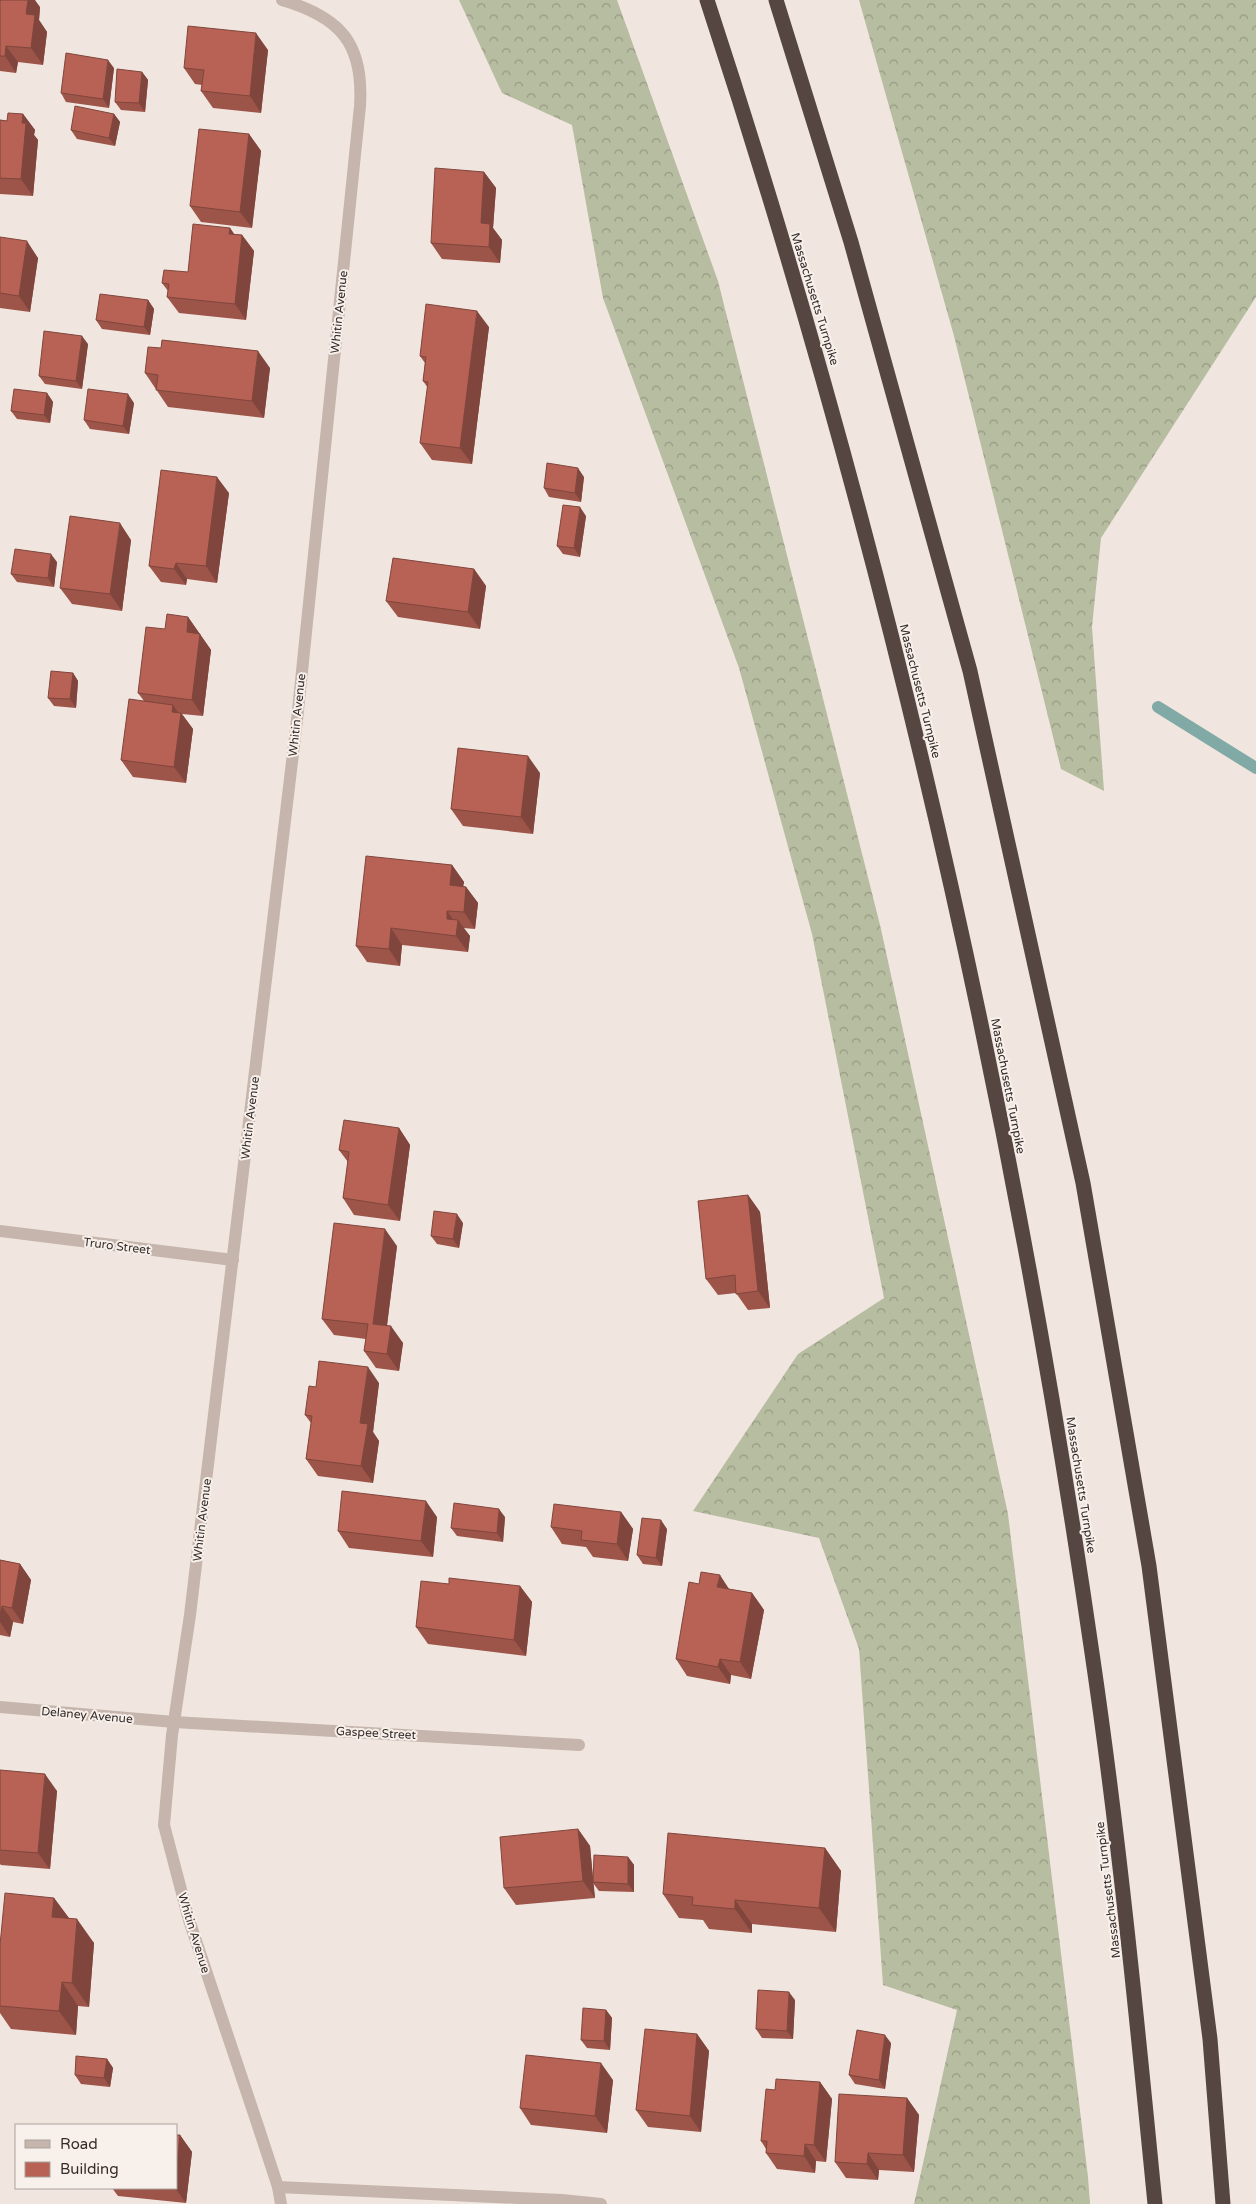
<svg xmlns="http://www.w3.org/2000/svg" width="1256" height="2204" viewBox="0 0 1256 2204" font-family="'Varela Round',sans-serif">
  <style>
    .forest { fill: url(#forest-crowns) }
    .lines { fill: none; stroke-linecap: round; stroke-linejoin: round }
    .stream { stroke: #81a9a6; stroke-width: 12 }
    .street { stroke: #c6b5ac; stroke-width: 12 }
    .highway { stroke: #554642; stroke-width: 15 }
    .wall { fill: #9d5449 }
    .shaded-wall { fill: #80453c }
    .building { fill: #b76255; stroke: #80453c }
    .labels { text-anchor: middle; dominant-baseline: central; stroke-width: 4; stroke-linejoin: round; paint-order: stroke }
    .street-label { font-size: 12px; fill: #352c2a; stroke: #f8f0ea }
  </style>
  <defs>
    <pattern id="forest-crowns" width="20" height="18" patternUnits="userSpaceOnUse" patternTransform="scale(1.25)"><rect width="20" height="18" fill="#b7bda0"/><path d="M2 6a3 3 0 1 1 6 0M12 15a3 3 0 1 1 6 0" fill="none" stroke="#969a83"/></pattern>
  </defs>
  <rect width="100%" height="100%" fill="#f0e6df"/>
  <g class="forest">
    <polygon points="459,0 617,0 718,281 881,929 1008,1514 1088,2177 1090,2204 914,2204 957,2010 883,1985 859,1649 819,1538 693,1511 798,1354 884,1298 812,934 739,668 603,298 572,125 502,93"/>
    <polygon points="859,0 1256,0 1256,297 1101,538 1092,627 1104,791 1061,769 954,336"/>
  </g>
  <g class="lines">
    <polyline class="stream" points="1158,707 1256,768"/>
    <g class="street">
      <polyline points="0,1231 233,1260"/>
      <polyline points="0,1707 174,1722 579,1745"/>
      <polyline points="278,2187 562,2200 601,2204"/>
      <path d="M281,2204L278,2187L258,2126L189,1920L164,1825L172,1735L190,1615L297,720L360,106C364,43 340,17 282,0"/>
    </g>
    <g class="highway">
      <path d="M707,0C884,538 1011,1093 1092,1653C1119,1836 1137,2020 1155,2204"/>
      <polyline points="776,0 851,242 970,671 1083,1183 1149,1566 1210,2039 1223,2204"/>
    </g>
  </g>
  <g class="wall">
    <polygon points="0,0 40,7 39,20 47,32 43,65 18,62 16,73 0,71"/>
    <polygon points="268,50 261,113 213,108 201,91 202,85 195,84 184,68"/>
    <polygon points="114,68 109,108 66,102 61,93"/>
    <polygon points="142,72 148,80 145,112 121,110 115,102"/>
    <polygon points="23,114 35,130 34,135 38,140 33,196 0,194 0,120 7,121"/>
    <polygon points="114,114 120,122 115,146 77,139 71,130"/>
    <polygon points="249,134 261,151 252,228 201,222 190,206"/>
    <polygon points="484,172 496,188 493,228 502,240 500,263 442,259 431,243"/>
    <polygon points="230,228 234,234 242,235 254,251 246,320 179,313 167,297 168,291 162,283 188,272"/>
    <polygon points="0,237 38,258 30,312 0,308"/>
    <polygon points="148,300 154,309 150,335 102,329 96,320"/>
    <polygon points="489,327 472,464 432,460 420,443 428,388 423,381 425,363 420,356"/>
    <polygon points="88,344 82,389 45,384 39,376"/>
    <polygon points="270,368 264,418 168,407 145,373"/>
    <polygon points="47,393 53,402 50,423 17,419 11,411"/>
    <polygon points="134,403 129,434 90,429 84,420"/>
    <polygon points="584,477 581,502 549,497 544,488"/>
    <polygon points="229,493 217,583 187,579 186,585 161,582 149,566"/>
    <polygon points="586,516 580,557 563,554 557,546"/>
    <polygon points="131,540 122,611 72,604 60,588"/>
    <polygon points="57,562 54,587 17,582 11,574"/>
    <polygon points="474,569 486,586 480,629 398,617 386,601"/>
    <polygon points="188,617 211,650 203,716 182,714 193,729 186,783 133,777 121,760 144,701 138,693 165,629"/>
    <polygon points="73,673 78,681 76,708 54,706 48,698"/>
    <polygon points="540,773 533,834 463,826 451,809"/>
    <polygon points="452,865 464,882 463,886 466,887 478,903 475,929 463,928 470,936 468,952 402,945 400,966 367,962 356,946"/>
    <polygon points="399,1128 410,1145 400,1221 354,1215 343,1198 348,1162 339,1150"/>
    <polygon points="748,1195 760,1212 770,1308 748,1310 736,1293 718,1295 706,1279"/>
    <polygon points="463,1223 459,1248 437,1244 431,1236"/>
    <polygon points="397,1246 387,1326 403,1343 399,1371 376,1368 364,1351 366,1339 334,1335 322,1319"/>
    <polygon points="379,1383 373,1432 379,1441 373,1483 318,1476 306,1459 311,1423 305,1415 316,1387"/>
    <polygon points="621,1512 633,1529 628,1561 593,1557 586,1547 562,1544 551,1527"/>
    <polygon points="437,1517 433,1557 349,1548 338,1531"/>
    <polygon points="505,1517 503,1542 457,1536 451,1528"/>
    <polygon points="667,1529 662,1566 643,1564 637,1555"/>
    <polygon points="0,1560 20,1564 31,1580 23,1624 13,1622 10,1637 0,1635"/>
    <polygon points="520,1586 532,1602 526,1656 428,1644 416,1627"/>
    <polygon points="729,1589 752,1593 764,1610 751,1679 731,1675 730,1684 687,1676 676,1659"/>
    <polygon points="0,1770 57,1791 50,1869 1,1865 0,1864"/>
    <polygon points="578,1829 590,1846 593,1880 628,1857 634,1865 634,1892 599,1891 593,1883 595,1898 516,1905 504,1888"/>
    <polygon points="825,1848 841,1871 836,1932 752,1924 752,1933 709,1929 703,1920 679,1918 663,1894"/>
    <polygon points="54,1898 69,1918 94,1943 89,2007 78,2006 76,2035 11,2029 0,2013 0,1945"/>
    <polygon points="795,2000 793,2039 762,2038 756,2029"/>
    <polygon points="606,2010 612,2018 610,2050 587,2048 581,2040"/>
    <polygon points="697,2034 709,2051 701,2132 648,2127 636,2110"/>
    <polygon points="891,2043 885,2089 855,2084 849,2075"/>
    <polygon points="107,2059 113,2068 110,2087 81,2084 75,2075"/>
    <polygon points="613,2080 607,2133 531,2125 520,2108"/>
    <polygon points="820,2082 832,2099 826,2162 816,2161 815,2173 777,2169 766,2153 766,2149 761,2141 775,2090"/>
    <polygon points="907,2098 919,2115 914,2172 879,2170 878,2180 846,2178 835,2162"/>
    <polygon points="180,2135 192,2152 186,2203 118,2196 112,2188 176,2188"/>
  </g>
  <g class="shaded-wall">
    <polygon points="28,0 35,0 40,7 39,20 47,32 43,65 31,48 26,14"/>
    <polygon points="256,33 268,50 261,113 250,96"/>
    <polygon points="6,46 18,62 16,73 5,56"/>
    <polygon points="108,60 114,68 109,108 103,99"/>
    <polygon points="142,72 148,80 145,112 139,103"/>
    <polygon points="23,114 35,130 34,135 38,140 33,196 21,179 22,123"/>
    <polygon points="114,114 120,122 115,146 109,138"/>
    <polygon points="249,134 261,151 252,228 240,212"/>
    <polygon points="484,172 496,188 493,228 502,240 500,263 489,247 481,223"/>
    <polygon points="230,228 241,244 242,235 254,251 246,320 235,304 229,234"/>
    <polygon points="27,241 38,258 30,312 19,296"/>
    <polygon points="148,300 154,309 150,335 144,327"/>
    <polygon points="477,311 489,327 472,464 460,448"/>
    <polygon points="82,336 88,344 82,389 76,381"/>
    <polygon points="258,351 270,368 264,418 252,401"/>
    <polygon points="47,393 53,402 50,423 44,415"/>
    <polygon points="128,394 134,403 129,434 123,426"/>
    <polygon points="578,468 584,477 581,502 575,493"/>
    <polygon points="217,477 229,493 217,583 206,566"/>
    <polygon points="580,507 586,516 580,557 574,548"/>
    <polygon points="120,523 131,540 122,611 110,594"/>
    <polygon points="51,554 57,562 54,587 48,578"/>
    <polygon points="176,563 187,579 186,585 174,569"/>
    <polygon points="474,569 486,586 480,629 468,612"/>
    <polygon points="188,617 211,650 203,716 192,700 187,632"/>
    <polygon points="73,673 78,681 76,708 70,699"/>
    <polygon points="173,705 181,717 181,713 193,729 186,783 174,767 172,712"/>
    <polygon points="528,756 540,773 533,834 521,817"/>
    <polygon points="452,865 464,882 461,901 450,885"/>
    <polygon points="466,887 478,903 475,929 464,912"/>
    <polygon points="447,911 457,925 458,920 470,936 468,952 456,936 447,919"/>
    <polygon points="391,928 402,945 400,966 389,949"/>
    <polygon points="399,1128 410,1145 400,1221 388,1205"/>
    <polygon points="748,1195 760,1212 770,1308 758,1291"/>
    <polygon points="457,1214 463,1223 459,1248 453,1239"/>
    <polygon points="385,1229 397,1246 385,1340 373,1324"/>
    <polygon points="391,1326 403,1343 399,1371 387,1354"/>
    <polygon points="368,1367 379,1383 373,1432 379,1441 373,1483 361,1466 360,1423"/>
    <polygon points="426,1501 437,1517 433,1557 421,1541"/>
    <polygon points="499,1509 505,1517 503,1542 497,1533"/>
    <polygon points="621,1512 633,1529 628,1561 617,1544"/>
    <polygon points="661,1520 667,1529 662,1566 656,1558"/>
    <polygon points="20,1564 31,1580 23,1624 12,1608"/>
    <polygon points="720,1575 731,1592 717,1587"/>
    <polygon points="520,1586 532,1602 526,1656 514,1640"/>
    <polygon points="752,1593 764,1610 751,1679 740,1662"/>
    <polygon points="2,1606 13,1622 10,1637 0,1622 0,1615"/>
    <polygon points="720,1659 731,1675 730,1684 718,1667"/>
    <polygon points="45,1774 57,1791 50,1869 38,1853"/>
    <polygon points="578,1829 590,1846 595,1898 583,1881"/>
    <polygon points="825,1848 841,1871 836,1932 819,1908"/>
    <polygon points="628,1857 634,1865 634,1892 628,1884"/>
    <polygon points="54,1898 71,1921 52,1917"/>
    <polygon points="735,1900 752,1924 752,1933 735,1909"/>
    <polygon points="77,1919 94,1943 89,2007 72,1983"/>
    <polygon points="62,1982 78,2006 76,2035 59,2011"/>
    <polygon points="789,1992 795,2000 793,2039 787,2031"/>
    <polygon points="606,2010 612,2018 610,2050 604,2041"/>
    <polygon points="697,2034 709,2051 701,2132 690,2116"/>
    <polygon points="885,2035 891,2043 885,2089 879,2080"/>
    <polygon points="107,2059 113,2068 110,2087 104,2078"/>
    <polygon points="601,2063 613,2080 607,2133 595,2116"/>
    <polygon points="820,2082 832,2099 826,2162 814,2145"/>
    <polygon points="907,2098 919,2115 914,2172 903,2155"/>
    <polygon points="180,2135 192,2152 186,2203 175,2188 176,2188 176,2172"/>
    <polygon points="805,2144 816,2161 815,2173 804,2156"/>
    <polygon points="868,2153 879,2170 878,2180 867,2164"/>
  </g>
  <g class="building">
    <polygon points="0,0 28,0 26,14 35,15 31,48 6,46 5,56 0,56"/>
    <polygon points="188,26 256,33 250,96 201,91 204,70 184,68"/>
    <polygon points="66,53 108,60 103,99 61,93"/>
    <polygon points="117,69 142,72 139,103 115,102"/>
    <polygon points="75,106 114,114 109,138 71,130"/>
    <polygon points="8,113 23,114 22,123 26,123 21,179 0,178 0,120 7,121"/>
    <polygon points="199,129 249,134 240,212 190,206"/>
    <polygon points="435,168 484,172 481,223 490,224 489,247 431,243"/>
    <polygon points="193,224 230,228 229,234 242,235 235,304 167,297 169,284 162,283 164,270 188,272"/>
    <polygon points="0,237 27,241 19,296 0,293"/>
    <polygon points="100,294 148,300 144,327 96,320"/>
    <polygon points="426,304 477,311 460,448 420,443 428,382 423,381 426,357 420,356"/>
    <polygon points="44,331 82,336 76,381 39,376"/>
    <polygon points="162,340 258,351 252,401 156,390 158,375 145,373 148,347 161,348"/>
    <polygon points="14,389 47,393 44,415 11,411"/>
    <polygon points="88,389 128,394 123,426 84,420"/>
    <polygon points="547,463 578,468 575,493 544,488"/>
    <polygon points="161,470 217,477 206,566 176,563 174,569 149,566"/>
    <polygon points="563,505 580,507 574,548 557,546"/>
    <polygon points="70,516 120,523 110,594 60,588"/>
    <polygon points="15,549 51,554 48,578 11,574"/>
    <polygon points="393,558 474,569 468,612 386,601"/>
    <polygon points="167,614 188,617 187,632 200,634 192,700 138,693 146,627 165,629"/>
    <polygon points="51,671 73,673 70,699 48,698"/>
    <polygon points="129,699 173,705 172,712 181,713 174,767 121,760"/>
    <polygon points="458,748 528,756 521,817 451,809"/>
    <polygon points="366,856 452,865 450,885 466,887 464,912 447,911 447,919 458,920 456,936 391,928 389,949 356,946"/>
    <polygon points="344,1120 399,1128 388,1205 343,1198 349,1152 339,1150"/>
    <polygon points="748,1195 758,1291 736,1294 735,1275 706,1279 698,1201"/>
    <polygon points="434,1211 457,1214 453,1239 431,1236"/>
    <polygon points="334,1223 385,1229 373,1324 391,1326 387,1354 364,1351 368,1324 322,1319"/>
    <polygon points="319,1361 368,1367 360,1423 368,1424 361,1466 306,1459 312,1416 305,1415 309,1386 316,1387"/>
    <polygon points="342,1491 426,1501 421,1541 338,1531"/>
    <polygon points="454,1503 499,1509 497,1533 451,1528"/>
    <polygon points="554,1504 621,1512 617,1544 581,1540 582,1531 551,1527"/>
    <polygon points="642,1518 661,1520 656,1558 637,1555"/>
    <polygon points="0,1560 20,1564 12,1608 2,1606 0,1615"/>
    <polygon points="701,1572 720,1575 717,1587 752,1593 740,1662 720,1659 718,1667 676,1659 689,1582 699,1584"/>
    <polygon points="449,1578 520,1586 514,1640 416,1627 421,1581 449,1584"/>
    <polygon points="0,1770 45,1774 38,1853 0,1850"/>
    <polygon points="578,1829 583,1881 504,1888 500,1837"/>
    <polygon points="668,1833 825,1848 819,1908 735,1900 735,1909 692,1905 693,1897 663,1894"/>
    <polygon points="594,1855 628,1857 628,1884 593,1882"/>
    <polygon points="5,1893 54,1898 52,1917 77,1919 72,1983 62,1982 59,2011 0,2006 0,1945"/>
    <polygon points="758,1990 789,1992 787,2031 756,2029"/>
    <polygon points="583,2008 606,2010 604,2041 581,2040"/>
    <polygon points="645,2029 697,2034 690,2116 636,2110"/>
    <polygon points="857,2030 885,2035 879,2080 849,2075"/>
    <polygon points="526,2055 601,2063 595,2116 520,2108"/>
    <polygon points="76,2056 107,2059 104,2078 75,2075"/>
    <polygon points="776,2079 820,2082 814,2145 805,2144 804,2156 766,2153 767,2141 761,2141 766,2089 775,2090"/>
    <polygon points="839,2094 907,2098 903,2155 868,2153 867,2164 835,2162"/>
    <polygon points="176,2135 180,2135 176,2172"/>
  </g>
  <g class="labels">
    <g class="street-label">
      <text transform="translate(815 299) rotate(73)">Massachusetts Turnpike</text>
      <text transform="translate(339 312) rotate(-84)">Whitin Avenue</text>
      <text transform="translate(920 691) rotate(76)">Massachusetts Turnpike</text>
      <text transform="translate(297 715) rotate(-84)">Whitin Avenue</text>
      <text transform="translate(1008 1086) rotate(79)">Massachusetts Turnpike</text>
      <text transform="translate(250 1118) rotate(-83)">Whitin Avenue</text>
      <text transform="translate(117 1246) rotate(7)">Truro Street</text>
      <text transform="translate(1081 1485) rotate(81)">Massachusetts Turnpike</text>
      <text transform="translate(202 1520) rotate(-83)">Whitin Avenue</text>
      <text transform="translate(87 1715) rotate(5)">Delaney Avenue</text>
      <text transform="translate(376 1733) rotate(3)">Gaspee Street</text>
      <text transform="translate(1108 1890) rotate(-97)">Massachusetts Turnpike</text>
      <text transform="translate(194 1933) rotate(73)">Whitin Avenue</text>
    </g>
  </g>
  <rect x="15" y="2124" width="162" height="65" fill="#f8f0ea" stroke="#aaa29d"/>
  <rect x="25" y="2140" width="25" height="8" fill="#c6b5ac" stroke="#aaa29d"/>
  <text x="60" y="2149" font-size="15" fill="#352c2a">Road</text>
  <rect x="25" y="2162" width="25" height="15" fill="#b76255" stroke="#aaa29d"/>
  <text x="60" y="2174" font-size="15" fill="#352c2a">Building</text>
</svg>
